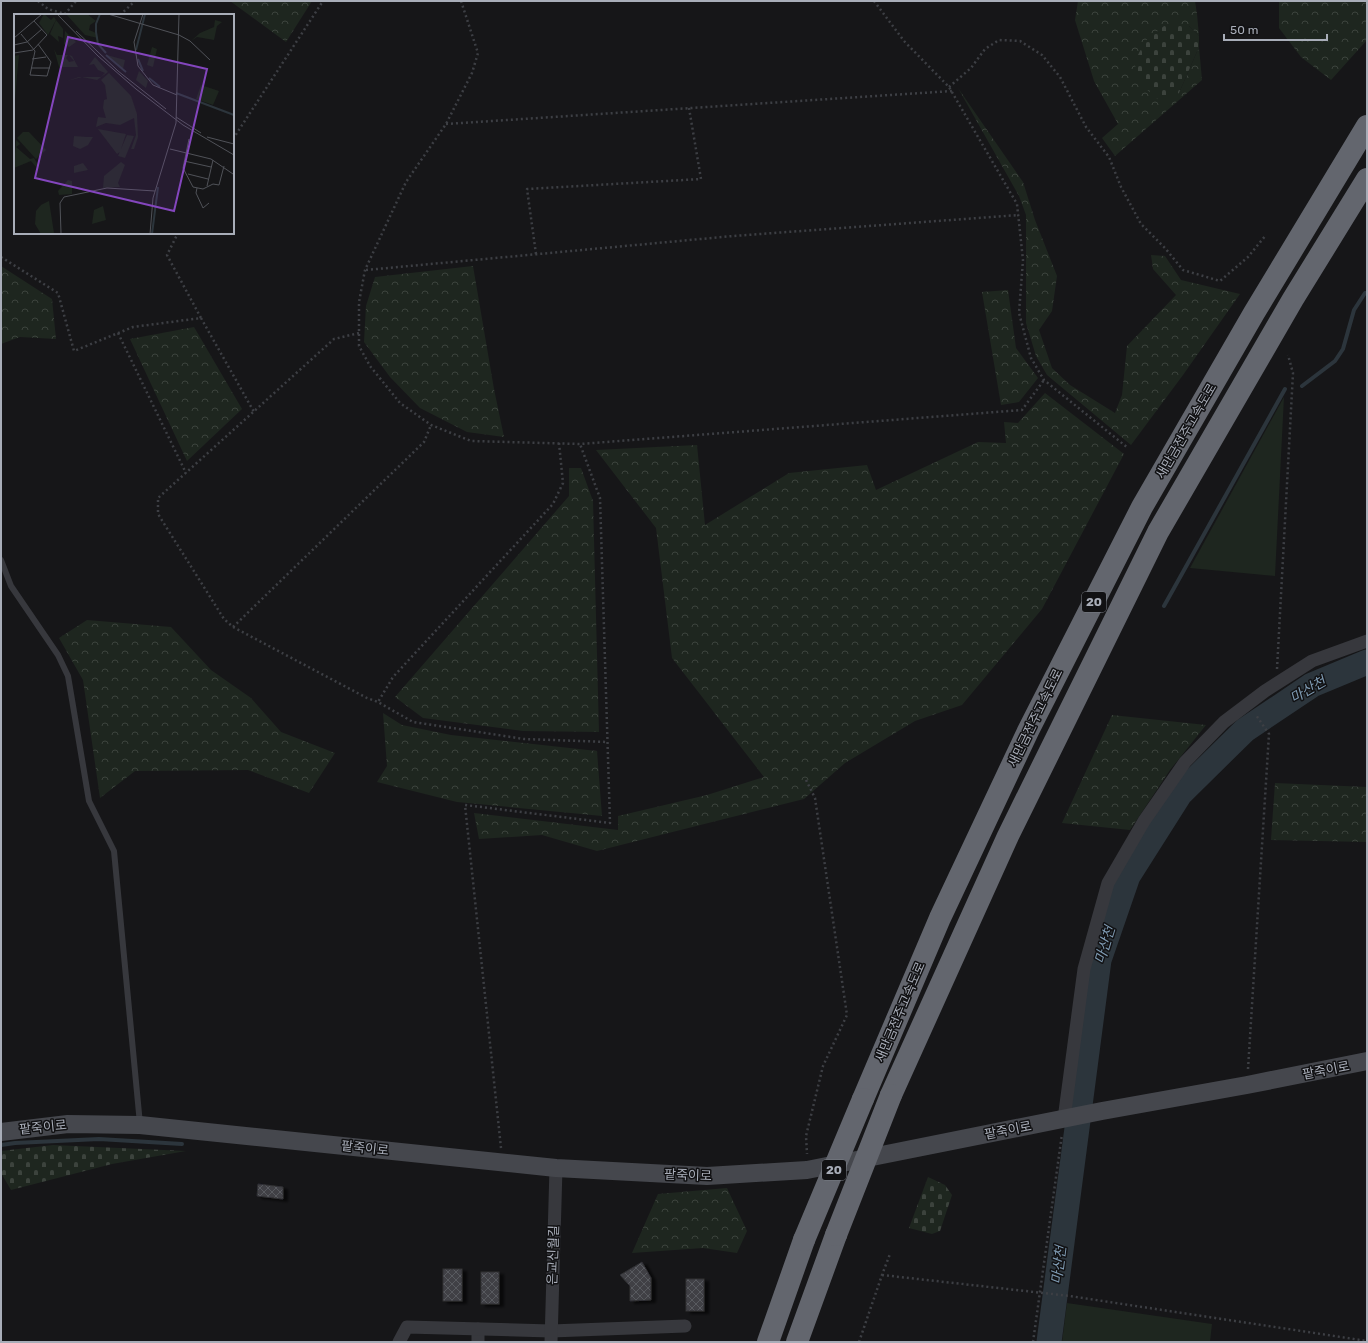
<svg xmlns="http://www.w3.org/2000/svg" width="1368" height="1343" viewBox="0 0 1368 1343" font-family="Rubik,'Noto Sans KR',sans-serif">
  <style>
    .green { fill: #1e261f }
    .forest { fill: url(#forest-crowns) }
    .cemetery { fill: url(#cemetery-stones) }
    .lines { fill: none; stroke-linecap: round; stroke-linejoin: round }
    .stream { stroke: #2c353c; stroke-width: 4 }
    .river { stroke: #2c353c; stroke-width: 25 }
    .building { fill: url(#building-cross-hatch); stroke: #303034; filter: url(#shadow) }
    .path { stroke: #3d3f44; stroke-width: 2.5; stroke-dasharray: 2 3; stroke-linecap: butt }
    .lane { stroke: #37383d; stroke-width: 6 }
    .street { stroke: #37383d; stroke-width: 13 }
    .secondary { stroke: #45474d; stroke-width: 18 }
    .highway { stroke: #63666e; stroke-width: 22 }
    .highway-bridge { stroke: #63666e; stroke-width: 22 }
    .labels { text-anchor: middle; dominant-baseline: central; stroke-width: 3; stroke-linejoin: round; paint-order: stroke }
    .shield { fill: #111113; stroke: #7b7e86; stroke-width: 1 }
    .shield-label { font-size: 12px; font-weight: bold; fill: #a8adb8 }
    .street-label { font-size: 13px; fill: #a8adb8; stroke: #111113 }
    .water-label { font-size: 14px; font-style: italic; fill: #7f9bb3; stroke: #111113 }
    .inset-river { fill: none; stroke: #2c353c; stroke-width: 2 }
    .inset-road { fill: none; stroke: #505258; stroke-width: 1 }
    .view { fill: #8446be; fill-opacity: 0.15; stroke: #8446be; stroke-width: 2 }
    .inset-edge { fill: none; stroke: #a8adb8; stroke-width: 2 }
  </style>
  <defs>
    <pattern id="forest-crowns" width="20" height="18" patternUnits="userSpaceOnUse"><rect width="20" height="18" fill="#1e261f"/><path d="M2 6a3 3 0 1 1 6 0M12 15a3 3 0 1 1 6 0" fill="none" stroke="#3c433d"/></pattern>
    <pattern id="cemetery-stones" width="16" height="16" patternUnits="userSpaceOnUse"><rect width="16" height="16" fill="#1e261f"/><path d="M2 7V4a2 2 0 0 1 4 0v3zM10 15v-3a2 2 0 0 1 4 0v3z" fill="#3c433d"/></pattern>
    <pattern id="building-cross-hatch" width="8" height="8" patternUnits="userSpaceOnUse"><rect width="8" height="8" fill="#404145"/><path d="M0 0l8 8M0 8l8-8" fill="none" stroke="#595a5e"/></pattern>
    <filter id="shadow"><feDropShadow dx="4.5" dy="2.5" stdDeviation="1" flood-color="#0009"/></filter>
  </defs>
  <rect width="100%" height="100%" fill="#161618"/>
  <g class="green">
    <polygon points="1284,397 1275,576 1190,568"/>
    <polygon points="1067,1303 1212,1324 1210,1342 1062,1342"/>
  </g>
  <g class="forest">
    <polygon points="230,1 312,1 286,42"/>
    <polygon points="1078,1 1195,1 1197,14 1199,36 1189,26 1179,93 1199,47 1202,80 1115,156 1102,138 1118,124 1094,81 1075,20"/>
    <polygon points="1279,1 1367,1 1367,40 1331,80 1301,57 1279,28"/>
    <polygon points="958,88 1023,182 1035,220 1057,276 1052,311 1039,330 1052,368 1070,385 1115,413 1122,395 1127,346 1176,295 1153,269 1151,255 1165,256 1181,280 1240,294 1183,375 1131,445 1047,375 1036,356 1026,323 1026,215 1019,196"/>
    <polygon points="1,266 52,299 56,339 20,337 1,344"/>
    <polygon points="473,266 494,389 504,437 467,432 420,408 390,377 364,342 366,306 375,277"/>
    <polygon points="1008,290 1016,348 1038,378 1019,402 1001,405 982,292"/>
    <polygon points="194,327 242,409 187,461 130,339"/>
    <polygon points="1045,393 1124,454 1042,609 962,705 915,721 845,763 804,799 597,851 542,835 479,839 474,813 618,830 618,816 707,795 764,777 672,658 656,528 596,450 697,445 705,525 789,473 867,465 876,490 978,442 1006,443 1004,422 1018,423"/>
    <polygon points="569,468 581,468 593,501 599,732 523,731 423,718 395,697 569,496"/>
    <polygon points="87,620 171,627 211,670 251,698 281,732 335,753 309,793 248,770 135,771 100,798 83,680 59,638"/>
    <polygon points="383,713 402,725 451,735 597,751 602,816 457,802 377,782 387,766"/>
    <polygon points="1112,715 1206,725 1170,770 1130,830 1062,823"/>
    <polygon points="1275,783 1367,787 1367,842 1271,840"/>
    <polygon points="727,1188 747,1231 737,1253 703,1248 632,1253 658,1194"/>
  </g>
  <g class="cemetery">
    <polygon points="1164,26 1189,26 1199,36 1199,47 1179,93 1161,102 1144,87 1134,63 1145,41"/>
    <polygon points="53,1145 186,1151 112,1164 11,1190 1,1173 1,1151"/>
    <polygon points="928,1177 945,1185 952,1195 940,1231 932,1234 909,1228"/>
  </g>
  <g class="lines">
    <g class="stream">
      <polyline points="1302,386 1335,361 1343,349 1354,310 1365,293 1367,293"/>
      <polyline points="1164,606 1285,389"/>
      <polyline points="1,1145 15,1143 99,1139 182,1144"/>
    </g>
    <polyline class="river" points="1049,1342 1099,960 1128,876 1180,794 1245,730 1312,685 1367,662"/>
  </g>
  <g class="building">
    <polygon points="258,1184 283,1187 283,1199 257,1196"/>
    <polygon points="642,1262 651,1278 651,1300 630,1301 630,1286 620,1275"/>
    <rect x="443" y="1269" width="19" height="32"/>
    <rect x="481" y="1272" width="18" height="32"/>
    <rect x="686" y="1279" width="18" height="32"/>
  </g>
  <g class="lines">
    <g class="path">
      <polyline points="38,1 48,9 65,14 76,1"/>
      <polyline points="461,1 478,53 472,73 446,124 406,182 365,270 359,302 359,346 370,366 400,403 431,425 471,441 580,444 1022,410 1044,380"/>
      <polyline points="874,1 904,41 949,87 1017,204 1023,260 1019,313 1031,358 1044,380 1128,448"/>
      <polyline points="120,15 135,1"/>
      <polyline points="949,87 971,68 985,49 999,40 1020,41 1042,55 1060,77 1086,127 1109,157 1121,187 1141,224 1165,248 1183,270 1220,281 1248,257 1266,235"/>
      <polyline points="446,124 952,91"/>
      <polyline points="233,139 323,1"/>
      <polyline points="536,254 527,189 701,179 689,108"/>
      <polyline points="1,257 58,293 74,351 133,327 201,318 167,255 178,233"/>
      <polyline points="366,270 733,236 1019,215"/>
      <polyline points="201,318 254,412"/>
      <polyline points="118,333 186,473"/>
      <polyline points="359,333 334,339 158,498 158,514 224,619 233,627 367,698 378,702"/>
      <polyline points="559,443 563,483 553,504 393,677 378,702 413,722 524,739 608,742"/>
      <polyline points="233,627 424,442 431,425"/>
      <polyline points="1277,669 1293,373 1288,355"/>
      <polyline points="806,780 815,798 847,1015 823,1066 806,1136 807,1154"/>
      <polyline points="1248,1069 1269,734 1256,715"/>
      <polyline points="501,1148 465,805 610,823 600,498 580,444"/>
      <polyline points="882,1275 1070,1296 1367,1341"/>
      <polyline points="859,1342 882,1275 890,1254"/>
      <polyline points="1033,1342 1062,1134"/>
    </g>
    <polyline class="lane" points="1,560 11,586 58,655 68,676 89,801 114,851 140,1124"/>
    <g class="street">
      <polyline points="1064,1119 1084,969 1108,883 1144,821 1185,762 1224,722 1265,691 1312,661 1367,641"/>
      <polyline points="478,1329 478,1342"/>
      <polyline points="399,1342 407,1327 551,1331 685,1326"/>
      <polyline points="551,1342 556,1168"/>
    </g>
    <polyline class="secondary" points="1,1132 68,1124 140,1125 556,1168 707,1176 807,1170 1102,1111 1247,1085 1367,1061"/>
    <g class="highway">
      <polyline points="891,1095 1008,836 1158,532 1293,299 1367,179"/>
      <polyline points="863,1099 940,918 1028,731 1142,507 1254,313 1367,126"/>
      <polyline points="768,1342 804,1240"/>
      <polyline points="797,1342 836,1235"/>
    </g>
    <g class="highway-bridge">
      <polyline points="836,1235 891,1095"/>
      <polyline points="804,1240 863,1099"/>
    </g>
  </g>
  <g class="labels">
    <g class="shield">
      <rect x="1082" y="592" width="24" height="20" rx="3"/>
      <rect x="822" y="1160" width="24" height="20" rx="3"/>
    </g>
    <g class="shield-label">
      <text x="1094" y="602">20</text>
      <text x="834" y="1170">20</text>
    </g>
    <g class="street-label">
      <text transform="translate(1186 431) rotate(-60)">새만금전주고속도로</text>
      <text transform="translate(1035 718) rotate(-64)">새만금전주고속도로</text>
      <text transform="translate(900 1012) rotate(-67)">새만금전주고속도로</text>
      <text transform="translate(1326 1070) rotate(-11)">팥죽이로</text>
      <text transform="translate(43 1127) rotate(-6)">팥죽이로</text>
      <text transform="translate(1008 1130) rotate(-11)">팥죽이로</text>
      <text transform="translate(365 1148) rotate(6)">팥죽이로</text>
      <text transform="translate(688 1175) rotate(2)">팥죽이로</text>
      <text transform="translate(553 1255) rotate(-88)">은교신월길</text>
    </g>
    <g class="water-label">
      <text transform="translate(1308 690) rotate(-30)">마산천</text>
      <text transform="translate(1105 945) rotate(-73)">마산천</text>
      <text transform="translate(1059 1265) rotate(-83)">마산천</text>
    </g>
  </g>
  <g transform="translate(14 14)">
    <rect width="220" height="220" fill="#161618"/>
    <path d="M30,0L37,6L40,3L42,6L34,21L25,9ZM93,41L111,46L109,55ZM187,71L205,77L199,91L182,85Z" fill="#1e261f"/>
    <path d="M52,0H73L82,7L76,11L75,16L82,19L84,24L71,21ZM42,6L49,15V24L44,22L45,28L36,20ZM201,6L208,8L203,12L200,26L183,23L177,27L186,19L200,13ZM51,17L62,28L55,33L50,30ZM138,33L143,35L139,53L133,51ZM40,35L43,41H54L52,44L55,48L60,47L55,41L58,42L64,53H45ZM5,41L3,62L0,98V42ZM81,43L94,58L83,66L68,63L53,67L65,63H87L91,59L84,56L80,50L75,51ZM125,57L134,67L132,74L122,66ZM95,59L117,82L123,100L124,123L120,135H117L122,121L120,104L106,111L92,109L82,113L84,103L92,104L89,94L90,86L93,85L91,71L87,66ZM84,115L112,120L106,138L103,140ZM9,118H15L32,136L22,145L3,124ZM113,121L120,122L111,144L104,142ZM60,122L73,123H79L74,131L66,135L59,132ZM2,126L6,130L2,133L16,145L20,144L24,151L22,153L17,147L0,154ZM107,148L111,151L104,169L106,173L89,174L90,162ZM69,149L74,156L60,159V152ZM54,166L58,167V180L45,181L44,177ZM35,187L40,219L27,220L21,210L22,197L27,191ZM89,192L92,206L78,210L80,196Z" fill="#1e261f"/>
    <path class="inset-river" d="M86,0L82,10V18L84,30L92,39M122,36L131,0M92,41L112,58M124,45L129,57M135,64L146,73M162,79L220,101M138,220L144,173"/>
    <path class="inset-road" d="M43,0L84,42L122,75L169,111L220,141M94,0L165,21L176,27L196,46M129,0L120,28L124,52L139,71L163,81M62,17L104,57L152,95M7,20L21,37L16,61L33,62L37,48L24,30M0,24L28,0M0,31L13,28L28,15M0,39L19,36L33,21L20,7M18,45L32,43M17,54H36M162,103L187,119M193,123L220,130M175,125L169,154L179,173L189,175L199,170L205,171L210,152M156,135L197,145L219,160M170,147L197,153M174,160L194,165M193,172L199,146M183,174L182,179L189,194L195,189M47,219L46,189L50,183L93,174L141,177M136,220L139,184L162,109L165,0"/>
    <path class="view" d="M54,23L193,55L160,197L21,164Z"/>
    <rect width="220" height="220" class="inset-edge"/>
  </g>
  <rect width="1368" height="1343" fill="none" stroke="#a8adb8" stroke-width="4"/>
  <path d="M1224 34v6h103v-6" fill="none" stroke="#a8adb8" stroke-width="2"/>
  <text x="1230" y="34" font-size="12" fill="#a8adb8" stroke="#111113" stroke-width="3" paint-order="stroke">50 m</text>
</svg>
